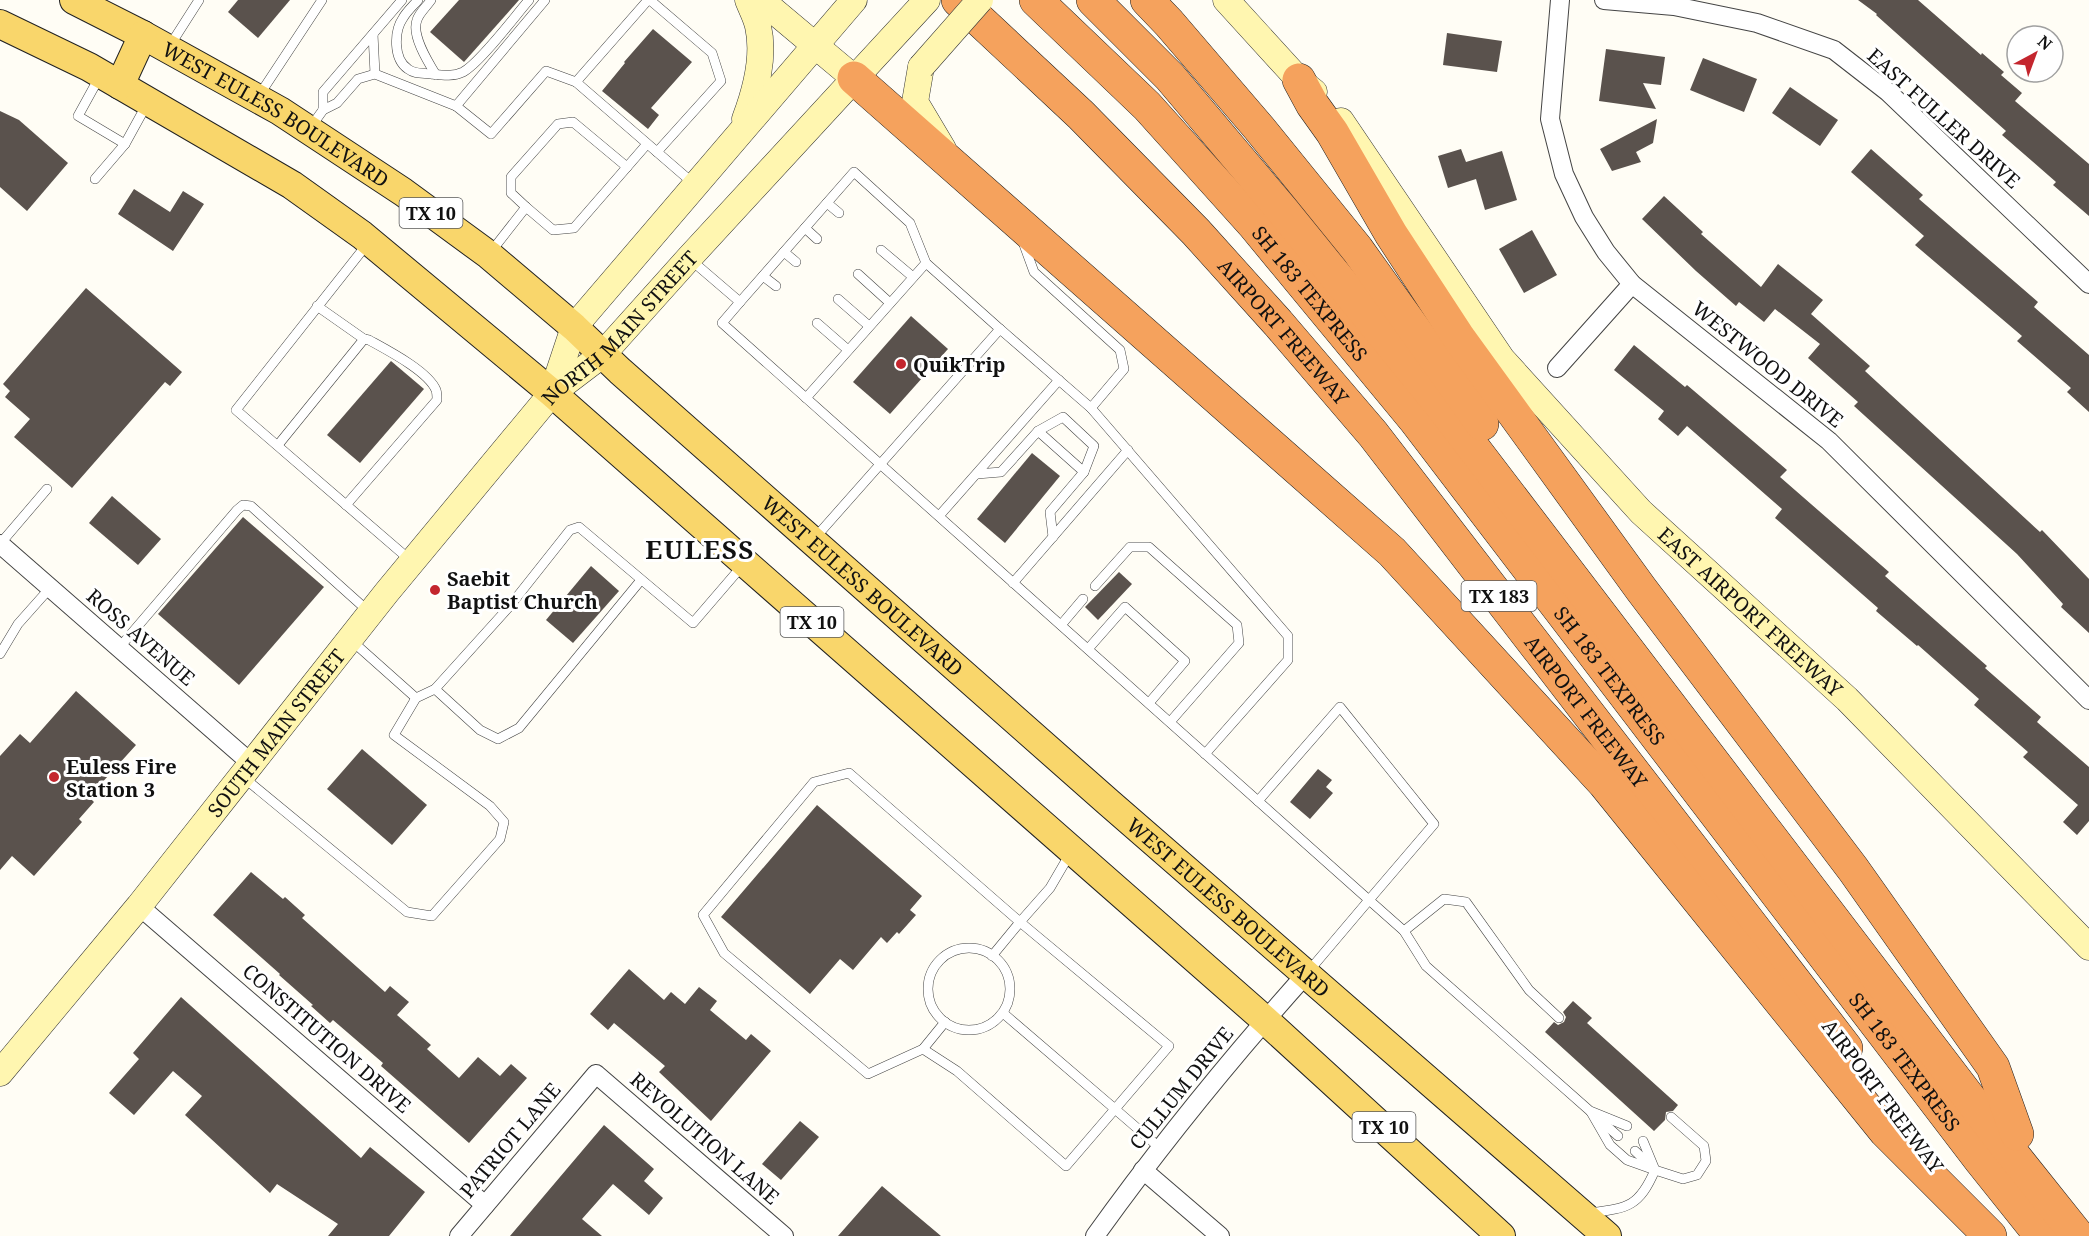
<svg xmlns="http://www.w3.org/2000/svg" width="2089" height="1236" viewBox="0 0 2089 1236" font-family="'Noto Serif',serif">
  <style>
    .building { fill: #5a524d }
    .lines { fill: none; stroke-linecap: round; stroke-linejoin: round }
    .lane-casing { stroke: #444; stroke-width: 10 }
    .street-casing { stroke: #444; stroke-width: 20 }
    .secondary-casing { stroke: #333; stroke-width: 27 }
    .primary-casing { stroke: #222; stroke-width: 30 }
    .highway-casing { stroke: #222; stroke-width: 34 }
    .lane { stroke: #fff; stroke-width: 9 }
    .street { stroke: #fff; stroke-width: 18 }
    .secondary { stroke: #fff6b0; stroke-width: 26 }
    .primary { stroke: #f9d66b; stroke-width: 28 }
    .highway { stroke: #f5a25d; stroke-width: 33 }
    .secondary-bridge-casing { stroke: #333; stroke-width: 27; stroke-linecap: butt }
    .secondary-bridge { stroke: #fff6b0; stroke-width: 26 }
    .poi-dot { fill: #c4262e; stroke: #fff; stroke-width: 2 }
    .labels { text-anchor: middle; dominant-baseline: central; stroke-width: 6; stroke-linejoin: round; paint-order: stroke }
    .shield { fill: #fff; stroke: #585858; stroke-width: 1.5 }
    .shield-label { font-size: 18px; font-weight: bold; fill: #111 }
    .street-label { font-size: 20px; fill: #111; stroke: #fff }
    .poi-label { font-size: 20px; font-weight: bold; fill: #111; stroke: #fff; text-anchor: start }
    .district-label { font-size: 26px; font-weight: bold; letter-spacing: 1.5px; fill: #111; stroke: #fff }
  </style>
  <rect width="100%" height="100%" fill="#fffdf5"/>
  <g class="building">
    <polygon points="238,0 290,0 258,38 228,12"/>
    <polygon points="459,0 519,0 464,62 430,32"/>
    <polygon points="1858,0 1918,0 1981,55 1982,53 2004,72 2001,75 2022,93 2015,101 2089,164 2089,216 2053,185 2056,182 2002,135 2006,131 1876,15 1877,14"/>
    <polygon points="653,29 692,62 651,108 659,115 648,129 602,91 625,63 624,62"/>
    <polygon points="1447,33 1502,41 1497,72 1443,65"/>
    <polygon points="1606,49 1665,57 1661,85 1643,83 1656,109 1599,101"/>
    <polygon points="1703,58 1757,79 1744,112 1690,90"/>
    <polygon points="1790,87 1838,120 1820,146 1772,113"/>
    <polygon points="0,111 19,120 68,163 27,211 0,187"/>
    <polygon points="1657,119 1653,143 1636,152 1641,162 1612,171 1600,149"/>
    <polygon points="1461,149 1466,162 1502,151 1517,200 1485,210 1476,179 1448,188 1438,156"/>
    <polygon points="1871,149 1923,195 1919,199 2038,302 2034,307 2089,355 2089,412 2067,392 2071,388 2017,341 2022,336 1915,245 1924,236 1851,172"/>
    <polygon points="134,189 170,212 183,191 204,204 173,251 118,214"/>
    <polygon points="1664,196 1703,232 1701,234 1761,287 1778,264 1823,300 1811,314 1870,366 1865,371 2040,532 2042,530 2089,579 2089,633 2061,607 2063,604 2017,554 1854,406 1858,402 1808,358 1820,344 1775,309 1764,322 1739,302 1736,306 1696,271 1642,219"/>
    <polygon points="1532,230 1557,275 1524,293 1499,249"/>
    <polygon points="86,288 182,372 170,386 165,382 72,488 14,437 30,419 5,397 10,391 3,384"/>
    <polygon points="911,316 948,349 890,414 853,382"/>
    <polygon points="1634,345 1685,387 1687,385 1787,470 1780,477 1889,572 1885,576 1987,666 1985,668 2041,717 2037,722 2089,767 2089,821 2077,835 2063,822 2078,805 2023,757 2028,752 1974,705 1979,699 1918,645 1917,646 1876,611 1878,608 1775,518 1782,509 1687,426 1678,436 1658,419 1664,411 1614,370"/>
    <polygon points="391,361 424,389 360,463 327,435"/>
    <polygon points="1032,453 1060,476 1005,543 977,519"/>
    <polygon points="112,496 161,539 138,565 89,523"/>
    <polygon points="243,517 324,587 239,685 158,614"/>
    <polygon points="591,566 619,591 573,643 546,620"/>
    <polygon points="1119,572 1132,584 1098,620 1085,607"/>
    <polygon points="76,691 136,745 89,797 94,802 79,819 82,822 34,876 12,856 0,870 0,756 20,734 30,743"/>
    <polygon points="362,749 427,805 392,845 327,789"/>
    <polygon points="1318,769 1332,780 1326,787 1333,793 1310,819 1290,802"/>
    <polygon points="817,805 922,896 910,910 916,915 899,934 897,932 887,943 881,937 853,970 840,959 810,994 721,917"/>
    <polygon points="251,872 283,899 285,897 305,915 302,918 385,992 390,986 409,1002 397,1015 431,1045 427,1049 459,1078 478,1057 500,1076 511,1064 527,1078 469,1143 381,1066 383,1063 333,1020 330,1023 311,1006 313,1005 279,975 280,974 213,915"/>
    <polygon points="629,969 664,1000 671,992 685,1004 699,987 717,1001 710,1010 746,1040 751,1034 771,1051 711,1121 659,1072 665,1066 614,1023 608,1030 590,1014"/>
    <polygon points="181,997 361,1158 370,1147 425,1192 389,1236 328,1236 338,1224 277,1184 270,1193 185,1115 202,1096 173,1071 134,1115 109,1093 139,1059 133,1053"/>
    <polygon points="1573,1001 1592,1018 1587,1023 1678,1105 1673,1111 1666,1112 1665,1120 1654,1131 1545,1032 1554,1022 1558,1025 1564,1022 1566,1017 1563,1012"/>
    <polygon points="800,1121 819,1137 781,1180 762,1164"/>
    <polygon points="604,1125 654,1169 644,1181 663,1198 649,1215 613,1184 582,1219 602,1236 510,1236"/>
    <polygon points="882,1186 916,1215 941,1236 838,1236"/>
  </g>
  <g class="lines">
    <g class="lane-casing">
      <g id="lane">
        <path d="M418,0C413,6 407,11 403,18C394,31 393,59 408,69C414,74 423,73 431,74C441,75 453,77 463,72C480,63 515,16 529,0"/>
        <path d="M431,0C427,6 419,13 417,20C411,35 428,62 436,75"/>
        <polyline points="650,0 712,53 721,81 657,152"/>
        <polyline points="373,34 375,74"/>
        <polyline points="169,47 199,0"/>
        <polyline points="100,76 78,116 125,144"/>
        <polyline points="576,82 694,184"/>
        <polyline points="258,97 322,0"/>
        <polyline points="456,106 491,134 546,71 576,82 648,0"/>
        <polyline points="323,110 323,92 402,0"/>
        <polyline points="310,128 323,110 337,103 358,79 375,74 456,106 545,0"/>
        <polyline points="95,179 125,144 147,104"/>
        <polyline points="827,203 839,213"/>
        <polyline points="526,207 511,193 511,177 558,124 573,122 627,167"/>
        <polyline points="805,228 817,239"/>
        <polyline points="1023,242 1034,272 1120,350 1124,369 1091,408"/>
        <polyline points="368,243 236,410 410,560"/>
        <polyline points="881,250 913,277"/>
        <polyline points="784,252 796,262"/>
        <polyline points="490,253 526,207 553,230 574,228 647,144"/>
        <polyline points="691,260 740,302 722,323 1369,900 1308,972"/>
        <polyline points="858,274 890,303"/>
        <polyline points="763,276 776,286"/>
        <polyline points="838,299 869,326"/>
        <polyline points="740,302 854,172 910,223 926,263 1000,329"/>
        <polyline points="817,323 848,350"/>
        <polyline points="806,398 926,263"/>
        <polyline points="1038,431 1063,417 1094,446 1084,472"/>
        <polyline points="278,445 364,339 317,306"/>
        <polyline points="977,474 1001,472 1038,431 1084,472 1050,512 1053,537"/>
        <path d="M346,505L437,400C437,396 437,393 436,390C428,371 387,350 369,340L364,339"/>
        <polyline points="939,516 1059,380"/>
        <polyline points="814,539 1000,329 1091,408 1288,636 1288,660 1205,754"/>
        <polyline points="0,544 47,489"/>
        <polyline points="1013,583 1128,450"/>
        <polyline points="1095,586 1130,547 1149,547 1237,625 1239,643 1170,722"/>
        <polyline points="1061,625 1083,599"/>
        <polyline points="352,641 416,698 435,689 509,607 570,530 579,527 693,623 742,566"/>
        <polyline points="119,648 237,510 243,505 251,506 368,611"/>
        <polyline points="1088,649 1125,607 1185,661 1149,703"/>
        <polyline points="0,654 18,624 50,588"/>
        <polyline points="435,689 480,730 498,739 519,728 641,580"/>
        <polyline points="243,777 407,912 432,916 500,839 504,822 490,806 394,735 416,698"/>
        <polyline points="1258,801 1340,707 1434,824 1369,900 1404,931 1426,966 1590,1111 1627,1126"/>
        <polyline points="1071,852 1050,888 1020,922 849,773 814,782 703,915 724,953 868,1074 923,1049 957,1071 1066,1166 1115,1109 1160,1148"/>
        <polyline points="1404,931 1444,899 1466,902 1529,990 1559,1018"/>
        <circle cx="969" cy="989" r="41"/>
        <polyline points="992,956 1020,922 1169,1046 1115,1109 1003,1013"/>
        <polyline points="923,1049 945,1022"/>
        <polyline points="1591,1112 1610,1145 1627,1160 1655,1170"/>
        <polyline points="1599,1119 1618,1136"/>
        <polyline points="1643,1141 1655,1170 1683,1179 1697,1175 1706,1161 1704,1146 1671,1117"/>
        <polyline points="1635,1151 1651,1166"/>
        <path d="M1590,1213C1628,1208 1639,1207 1655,1170"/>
      </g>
    </g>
    <g class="street-casing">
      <g id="street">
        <polyline points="1560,0 1550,119 1564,174 1584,217 1606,252 1632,284 1829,441 2089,700"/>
        <polyline points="1604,0 1674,6 1757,23 1834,50 1888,92 2089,284"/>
        <polyline points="1557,368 1632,284"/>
        <polyline points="0,544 252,764"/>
        <polyline points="139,906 485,1205"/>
        <polyline points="1143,1170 1220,1236"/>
        <polyline points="459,1236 596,1074 784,1236"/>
        <path d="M1095,1236C1161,1144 1232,1057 1307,973"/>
      </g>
    </g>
    <g class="secondary-casing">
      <g id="secondary">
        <polyline points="761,0 854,78"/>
        <polyline points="1226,0 1299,80 1314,92"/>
        <polyline points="921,67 915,102 943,149"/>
        <path d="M745,119C756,90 765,57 758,26C756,17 751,8 748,0"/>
        <path id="s1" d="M1341,121L1502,359L1641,512L1847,699L2089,947"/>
        <polyline points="552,393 574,327 854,0"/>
        <path id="s2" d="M0,1073L139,906L387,592L552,393L602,355L689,258L927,0"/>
      </g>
    </g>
    <g class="primary-casing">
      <g id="primary">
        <path id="s3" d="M74,0L143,35L280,111L403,192L489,255L574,327L620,371L1108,802L1607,1236"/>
        <polyline points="0,24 89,67 292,185 362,235 552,393 745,563 1265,1020 1501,1236"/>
        <polyline points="120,85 143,35"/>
      </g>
    </g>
    <g class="highway-casing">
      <g id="highway">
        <path id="s4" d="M958,0L1081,115L1196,232L1278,323L1373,434L1846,1048"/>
        <path id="s5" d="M1036,0L1147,106L1254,225L1415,420L1981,1161L2041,1236"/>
        <polyline points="1093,0 1170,77 1283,211 1440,404 2003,1142 2078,1236"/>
        <polyline points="1147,0 1169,23 1259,128 1357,249 1482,424"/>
        <polyline points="854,78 1392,552 1604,783 1885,1131 1990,1236"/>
        <polyline points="1299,80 1312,104 1332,132 1391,234 1459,338 1641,589 1853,869 1993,1067 2017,1134"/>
      </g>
    </g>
    <use href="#lane" class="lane"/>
    <use href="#street" class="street"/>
    <use href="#secondary" class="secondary"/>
    <use href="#primary" class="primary"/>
    <use href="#highway" class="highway"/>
    <g class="secondary-bridge-casing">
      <polyline id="secondary-bridge" points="921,67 980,0"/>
    </g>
    <use href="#secondary-bridge" class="secondary-bridge"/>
  </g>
  <g class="poi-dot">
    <circle cx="901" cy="364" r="6"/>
    <circle cx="435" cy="590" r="6"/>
    <circle cx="54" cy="777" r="6"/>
  </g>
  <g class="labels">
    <g class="shield">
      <rect x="399.5" y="198" width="63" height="30" rx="4.5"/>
      <rect x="1461.5" y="581" width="75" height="30" rx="4.5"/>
      <rect x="780.5" y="607" width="63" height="30" rx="4.5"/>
      <rect x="1352.5" y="1112" width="63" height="30" rx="4.5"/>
    </g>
    <g class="shield-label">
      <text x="431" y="213">TX 10</text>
      <text x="1499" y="596">TX 183</text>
      <text x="812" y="622">TX 10</text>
      <text x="1384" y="1127">TX 10</text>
    </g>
    <g class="street-label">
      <text stroke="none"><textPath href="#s3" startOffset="232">WEST EULESS BOULEVARD</textPath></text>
      <text transform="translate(1944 118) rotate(42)">EAST FULLER DRIVE</text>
      <text stroke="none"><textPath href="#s5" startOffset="402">SH 183 TEXPRESS</textPath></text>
      <text stroke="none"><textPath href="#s2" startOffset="970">NORTH MAIN STREET</textPath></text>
      <text stroke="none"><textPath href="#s4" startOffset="465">AIRPORT FREEWAY</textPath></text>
      <text transform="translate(1768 364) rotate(39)">WESTWOOD DRIVE</text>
      <text stroke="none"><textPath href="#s3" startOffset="987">WEST EULESS BOULEVARD</textPath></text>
      <text stroke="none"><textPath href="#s1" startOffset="642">EAST AIRPORT FREEWAY</textPath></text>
      <text transform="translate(141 637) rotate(41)">ROSS AVENUE</text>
      <text stroke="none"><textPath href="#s5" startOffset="888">SH 183 TEXPRESS</textPath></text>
      <text stroke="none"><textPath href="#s4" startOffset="951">AIRPORT FREEWAY</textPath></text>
      <text stroke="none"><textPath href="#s2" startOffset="438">SOUTH MAIN STREET</textPath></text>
      <text stroke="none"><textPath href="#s3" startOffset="1474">WEST EULESS BOULEVARD</textPath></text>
      <text transform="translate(327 1038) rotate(41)">CONSTITUTION DRIVE</text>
      <text stroke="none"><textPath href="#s5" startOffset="1374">SH 183 TEXPRESS</textPath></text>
      <text transform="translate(1181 1088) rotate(-51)">CULLUM DRIVE</text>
      <text transform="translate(1883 1096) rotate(53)">AIRPORT FREEWAY</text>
      <text transform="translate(705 1138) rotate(41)">REVOLUTION LANE</text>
      <text transform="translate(510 1140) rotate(-50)">PATRIOT LANE</text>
    </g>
    <g class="poi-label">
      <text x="913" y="364">QuikTrip</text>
      <text x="447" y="578">Saebit<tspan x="447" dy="23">Baptist Church</tspan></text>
      <text x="66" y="766">Euless Fire<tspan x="66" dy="23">Station 3</tspan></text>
    </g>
    <g class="district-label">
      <text x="700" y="549">EULESS</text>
    </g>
  </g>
  <g transform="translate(2035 54) rotate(41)"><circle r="28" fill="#ffffff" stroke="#a0a0a0" stroke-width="1.5"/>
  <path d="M0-4.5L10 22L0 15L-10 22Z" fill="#c4262e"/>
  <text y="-9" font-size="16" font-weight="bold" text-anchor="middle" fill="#111111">N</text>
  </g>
</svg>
